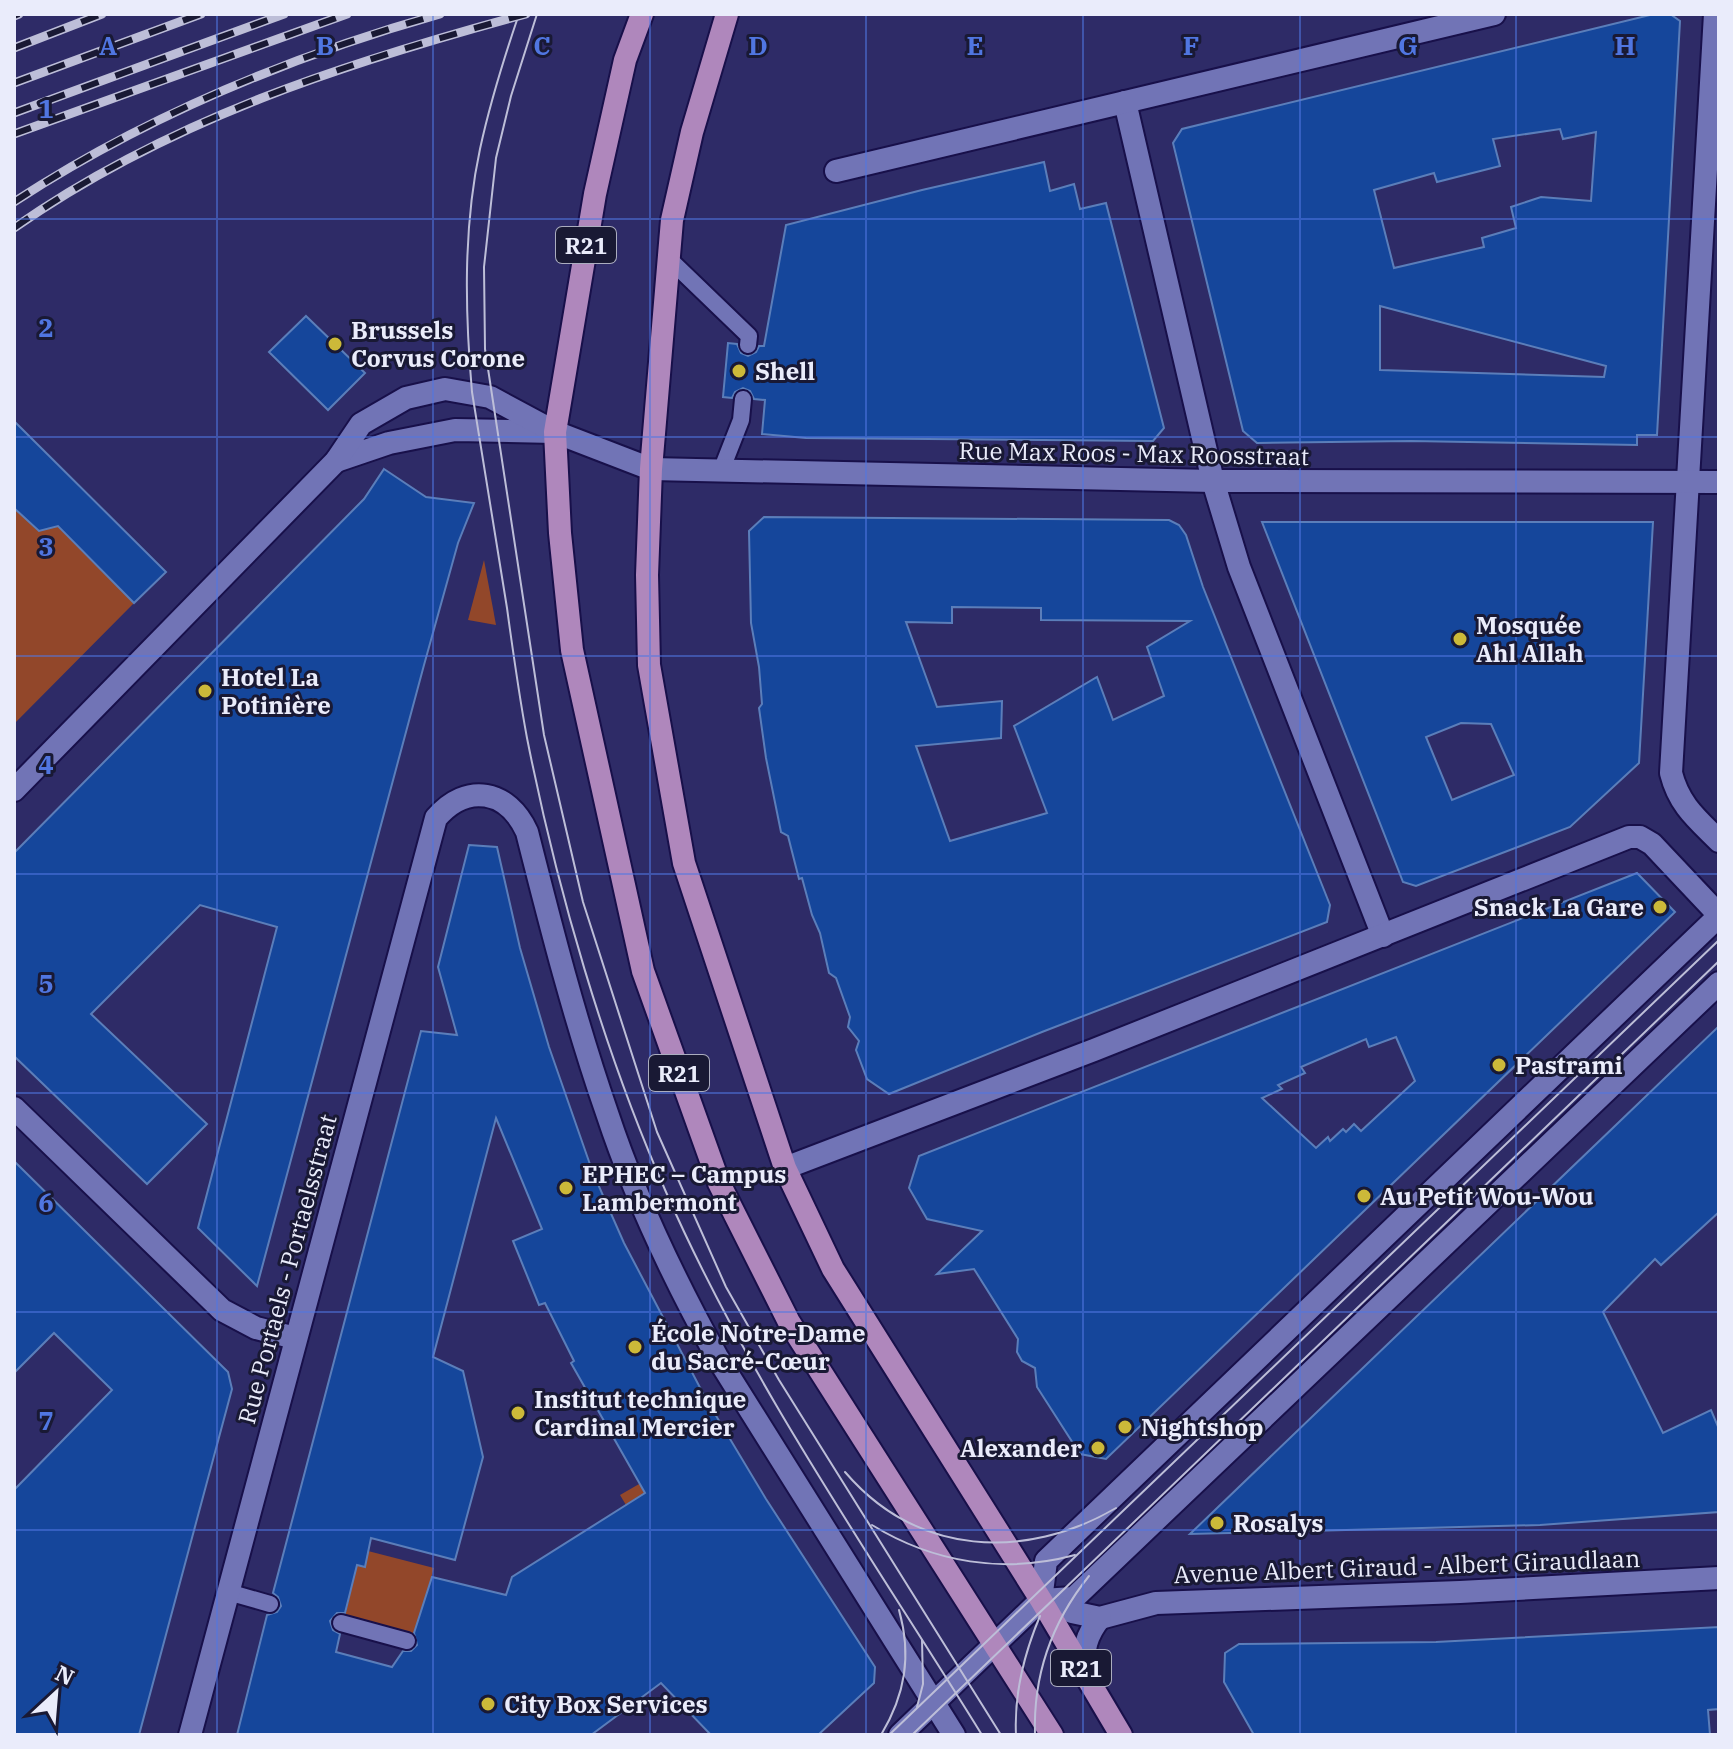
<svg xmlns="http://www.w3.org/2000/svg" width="1733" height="1749" viewBox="0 0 1733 1749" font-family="'IBM Plex Serif',serif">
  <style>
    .green { fill: #92472a }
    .building { fill: #15469b; stroke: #5b7eba; stroke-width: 2; fill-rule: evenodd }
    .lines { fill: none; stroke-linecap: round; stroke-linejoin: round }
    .service-casing { stroke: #18104a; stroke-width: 20 }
    .minor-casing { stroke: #18104a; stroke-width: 26 }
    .tertiary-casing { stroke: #18104a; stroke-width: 26 }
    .primary-casing { stroke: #18104a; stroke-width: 26 }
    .service { stroke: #7174b6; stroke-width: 16 }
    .minor { stroke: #7174b6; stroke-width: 22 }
    .tertiary { stroke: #7174b6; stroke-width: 22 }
    .primary { stroke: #af87bc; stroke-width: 22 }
    .tram { stroke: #bdbed8; stroke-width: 2 }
    .rail-casing { stroke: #bdbed8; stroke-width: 9 }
    .rail { stroke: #191934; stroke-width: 6; stroke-dasharray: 18; stroke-linecap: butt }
    .grid { fill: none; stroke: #5076e1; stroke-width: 2; stroke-opacity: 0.55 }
    .poi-dot { fill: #ccb939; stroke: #191934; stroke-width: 3 }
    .labels { text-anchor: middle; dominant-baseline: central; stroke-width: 6; stroke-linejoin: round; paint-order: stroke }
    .shield { fill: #191934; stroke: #abadbf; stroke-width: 2 }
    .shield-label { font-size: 22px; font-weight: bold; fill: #eaecfb }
    .poi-label { font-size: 24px; font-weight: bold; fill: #eaecfb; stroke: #191934; text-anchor: start }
    .street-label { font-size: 24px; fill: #eaecfb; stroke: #191934 }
    .grid-label { font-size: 26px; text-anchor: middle; font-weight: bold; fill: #5076e1; stroke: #191934; stroke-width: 6; stroke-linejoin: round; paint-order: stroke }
  </style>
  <rect width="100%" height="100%" fill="#2e2b67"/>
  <g class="green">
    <polygon points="14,508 39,531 58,526 134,603 14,724"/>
    <polygon points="484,560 496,625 468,620"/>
    <polygon points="653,1476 638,1525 620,1495"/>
    <polygon points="368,1551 434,1568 415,1634 345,1616 357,1565 365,1567"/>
  </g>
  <g class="building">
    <path d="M1654,14H1670L1680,21L1657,435H1637V445L1411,441L1257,443L1243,431L1173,143L1182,129ZM1560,129L1563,139L1596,132L1591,201L1541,197L1511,207L1516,228L1482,238L1484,247L1394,268L1374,190L1434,173L1437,182L1500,166L1493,139ZM1380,306L1606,366L1604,377L1380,370Z"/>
    <polygon points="1044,162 1050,191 1074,184 1080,209 1106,203 1164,428 1153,441 806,438 762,434 765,400 754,399 750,391 743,388 735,392 732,398 723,397 728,343 737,344 741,353 748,356 756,352 759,346 764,346 786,225 922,190"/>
    <polygon points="306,316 365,373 328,410 269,352"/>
    <polygon points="14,421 166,572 134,603 58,526 39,531 14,508"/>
    <polygon points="384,469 426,497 474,503 458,543 424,665 257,1286 198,1228 277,927 200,905 91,1014 207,1124 147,1184 14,1056 14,853 364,499"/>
    <path d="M764,517L1169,520L1179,525L1186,535L1203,587L1330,905L1327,922L1042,1032L889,1094L867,1079L856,1050L859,1041L848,1027L850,1017L836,978L829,973L820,933L812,915L802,878L799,879L788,836L781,832L766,758L759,708L762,704L759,667L751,623L749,531ZM952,607L1041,608V620L1190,621L1147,647L1164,696L1113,720L1097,677L1014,726L1047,813L950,841L916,746L1001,738L1002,701L937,707L906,622L952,623Z"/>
    <path d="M1262,522H1653L1639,763L1570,827L1416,886L1403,882ZM1461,723L1491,724L1514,775L1452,800L1426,737Z"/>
    <path d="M469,845L497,847L520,948L549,1047L593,1173L624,1243L706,1399L766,1499L875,1667L874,1683L818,1735H711L661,1683L591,1735H237L267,1615L277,1612L281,1606L278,1597L273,1593L421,1031L457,1035L438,967ZM496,1118L542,1229L513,1241L539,1305L545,1303L574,1361L571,1363L645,1493L512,1577L506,1595L432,1577L414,1633L417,1645L411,1651H403L392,1667L336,1652L340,1634L333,1630L330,1621L337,1613H345L357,1565L365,1567L371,1538L455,1560L483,1457L463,1371L433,1357Z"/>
    <path d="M1637,873L1675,912L1106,1459L1080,1454L1037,1387L1035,1368L1022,1361L1017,1352L1018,1339L974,1269L937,1274L982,1231L927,1219L909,1188L919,1156ZM1396,1037L1415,1081L1361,1131L1354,1124L1346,1132L1343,1129L1330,1141L1328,1137L1316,1148L1262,1098L1282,1089L1278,1085L1305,1073L1301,1067L1366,1039L1369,1047Z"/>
    <polygon points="1719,1026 1719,1212 1661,1265 1655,1259 1603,1312 1663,1433 1711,1410 1719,1429 1719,1512 1540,1525 1190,1534"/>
    <polygon points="14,1161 228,1372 232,1389 139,1735 14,1735 14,1490 112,1390 54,1333 14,1373"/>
    <polygon points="1719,1627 1719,1709 1708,1710 1710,1735 1254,1735 1224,1682 1225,1653 1239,1644 1436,1642"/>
  </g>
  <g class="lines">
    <g class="service-casing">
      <g id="service">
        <polyline points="667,257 749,336 748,345"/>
        <polyline points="721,471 741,420 743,399"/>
        <polyline points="228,1592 270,1604"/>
        <polyline points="341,1623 407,1641"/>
      </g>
    </g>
    <g class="minor-casing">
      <g id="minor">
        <path d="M1715,14L1671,773C1679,805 1697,819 1719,841"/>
        <polyline points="1125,102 1213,481 1239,567 1383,936"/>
        <polyline points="836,171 1494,14"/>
        <polyline points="651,469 1213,481 1719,482"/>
        <polyline points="14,1108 222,1310 256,1328 295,1338"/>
        <polyline points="785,1168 1094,1050 1629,837 1640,837 1652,844 1719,915"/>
        <polyline points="1041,1600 1074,1598 1719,983"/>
        <polyline points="1050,1604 1072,1612 1100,1618 1156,1603 1460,1592 1719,1578"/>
        <path d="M1084,1672C1083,1650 1086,1635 1100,1618"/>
        <path d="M190,1735L436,818C467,782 508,790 527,832C551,927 575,1021 607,1113C635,1198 674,1279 717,1357L954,1735"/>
        <polyline points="900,1735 1041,1600 1046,1561 1719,916"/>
      </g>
    </g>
    <g class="tertiary-casing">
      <g id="tertiary">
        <polyline points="336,461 389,443 455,430 554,432"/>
        <polyline points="14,790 336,461 361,424 406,398 445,389 490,397 555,432 651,469"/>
      </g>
    </g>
    <g class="primary-casing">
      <g id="primary">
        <polyline points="642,14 625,60 595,194 555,432 560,533 572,650 643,971 719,1183 789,1322 1052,1735"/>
        <polyline points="727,14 692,132 672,220 651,469 647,575 649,665 684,863 785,1168 833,1269 1041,1600 1121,1735"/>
      </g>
    </g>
    <use href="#service" class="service"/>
    <use href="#minor" class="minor"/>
    <use href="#tertiary" class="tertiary"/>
    <use href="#primary" class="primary"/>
    <g class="tram">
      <path d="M519,14C504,58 490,103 480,149C463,228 465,312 472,392C483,464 495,536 507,608C513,652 519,695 527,738C557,889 604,1052 666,1192C750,1384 872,1557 982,1735"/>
      <polyline points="537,14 511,96 496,158 484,267 485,349 544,735 583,902 657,1132 726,1287 779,1380 1001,1735"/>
      <path d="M845,1472C917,1556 1025,1561 1116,1508"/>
      <path d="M872,1525C934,1563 1004,1574 1075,1555"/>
      <polyline points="917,1707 923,1684 922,1640"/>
      <path d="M881,1735C905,1695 912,1656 899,1610"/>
      <polyline points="889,1735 1719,940"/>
      <polyline points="912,1735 1719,961"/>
      <path d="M1016,1735C1014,1694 1024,1654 1040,1616"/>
      <path d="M1035,1735C1033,1676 1052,1622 1089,1576"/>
    </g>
    <g class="rail-casing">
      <g id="rail">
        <polyline points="14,16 19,14"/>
        <polyline points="14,48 102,14"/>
        <polyline points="14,83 201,14"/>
        <polyline points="14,113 284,14"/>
        <polyline points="14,134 347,14"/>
        <path d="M14,202C146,116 288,57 440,14"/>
        <path d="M14,228C170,119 345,63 526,14"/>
      </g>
    </g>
    <use href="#rail" class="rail"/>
  </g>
  <path class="grid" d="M217,14V1735M433,14V1735M650,14V1735M866,14V1735M1083,14V1735M1300,14V1735M1516,14V1735M14,219H1719M14,437H1719M14,656H1719M14,874H1719M14,1093H1719M14,1312H1719M14,1530H1719"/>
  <g class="poi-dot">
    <circle cx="335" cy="344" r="8"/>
    <circle cx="739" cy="371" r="8"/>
    <circle cx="1460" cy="639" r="8"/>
    <circle cx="205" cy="691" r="8"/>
    <circle cx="1660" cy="907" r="8"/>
    <circle cx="1499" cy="1065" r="8"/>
    <circle cx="566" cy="1188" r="8"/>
    <circle cx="1364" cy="1196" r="8"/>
    <circle cx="635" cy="1347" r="8"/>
    <circle cx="518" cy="1413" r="8"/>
    <circle cx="1125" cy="1427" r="8"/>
    <circle cx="1098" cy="1448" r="8"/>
    <circle cx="1217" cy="1523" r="8"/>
    <circle cx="488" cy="1704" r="8"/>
  </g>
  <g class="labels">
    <g class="shield">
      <rect x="556" y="227" width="60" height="36" rx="6"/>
      <rect x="649" y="1055" width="60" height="36" rx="6"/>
      <rect x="1051" y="1650" width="60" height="36" rx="6"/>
    </g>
    <g class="shield-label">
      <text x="586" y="245">R21</text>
      <text x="679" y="1073">R21</text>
      <text x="1081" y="1668">R21</text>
    </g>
    <g class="poi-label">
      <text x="351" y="330">Brussels<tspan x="351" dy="28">Corvus Corone</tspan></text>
      <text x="755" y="371">Shell</text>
      <text x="1476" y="625">Mosquée<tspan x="1476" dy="28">Ahl Allah</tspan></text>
      <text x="221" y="677">Hotel La<tspan x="221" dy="28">Potinière</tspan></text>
      <text x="1644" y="907" text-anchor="end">Snack La Gare</text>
      <text x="1515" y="1065">Pastrami</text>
      <text x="582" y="1174">EPHEC – Campus<tspan x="582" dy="28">Lambermont</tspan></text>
      <text x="1380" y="1196">Au Petit Wou-Wou</text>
      <text x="651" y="1333">École Notre-Dame<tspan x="651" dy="28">du Sacré-Cœur</tspan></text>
      <text x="534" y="1399">Institut technique<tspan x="534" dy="28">Cardinal Mercier</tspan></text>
      <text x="1141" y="1427">Nightshop</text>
      <text x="1082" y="1448" text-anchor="end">Alexander</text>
      <text x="1233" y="1523">Rosalys</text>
      <text x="504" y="1704">City Box Services</text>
    </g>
    <g class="street-label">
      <text transform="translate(1134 453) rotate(1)">Rue Max Roos - Max Roosstraat</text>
      <text transform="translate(287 1269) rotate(-75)">Rue Portaels - Portaelsstraat</text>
      <text transform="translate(1407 1566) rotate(-2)">Avenue Albert Giraud - Albert Giraudlaan</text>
    </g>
  </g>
  <g class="grid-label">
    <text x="108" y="55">A</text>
    <text x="325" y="55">B</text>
    <text x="542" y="55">C</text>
    <text x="758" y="55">D</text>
    <text x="975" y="55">E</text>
    <text x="1191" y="55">F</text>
    <text x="1408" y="55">G</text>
    <text x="1625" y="55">H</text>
    <text x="46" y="118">1</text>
    <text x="46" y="337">2</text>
    <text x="46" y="556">3</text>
    <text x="46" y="774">4</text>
    <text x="46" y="993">5</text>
    <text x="46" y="1212">6</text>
    <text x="46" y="1430">7</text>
  </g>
  <rect width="1733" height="1749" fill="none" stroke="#eaecfb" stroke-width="32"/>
  <g transform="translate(56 1693) rotate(26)" stroke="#191934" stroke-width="6" paint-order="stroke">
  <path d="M0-6L14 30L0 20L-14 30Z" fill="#eaecfb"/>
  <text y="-12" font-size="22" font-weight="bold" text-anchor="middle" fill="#eaecfb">N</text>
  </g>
</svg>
